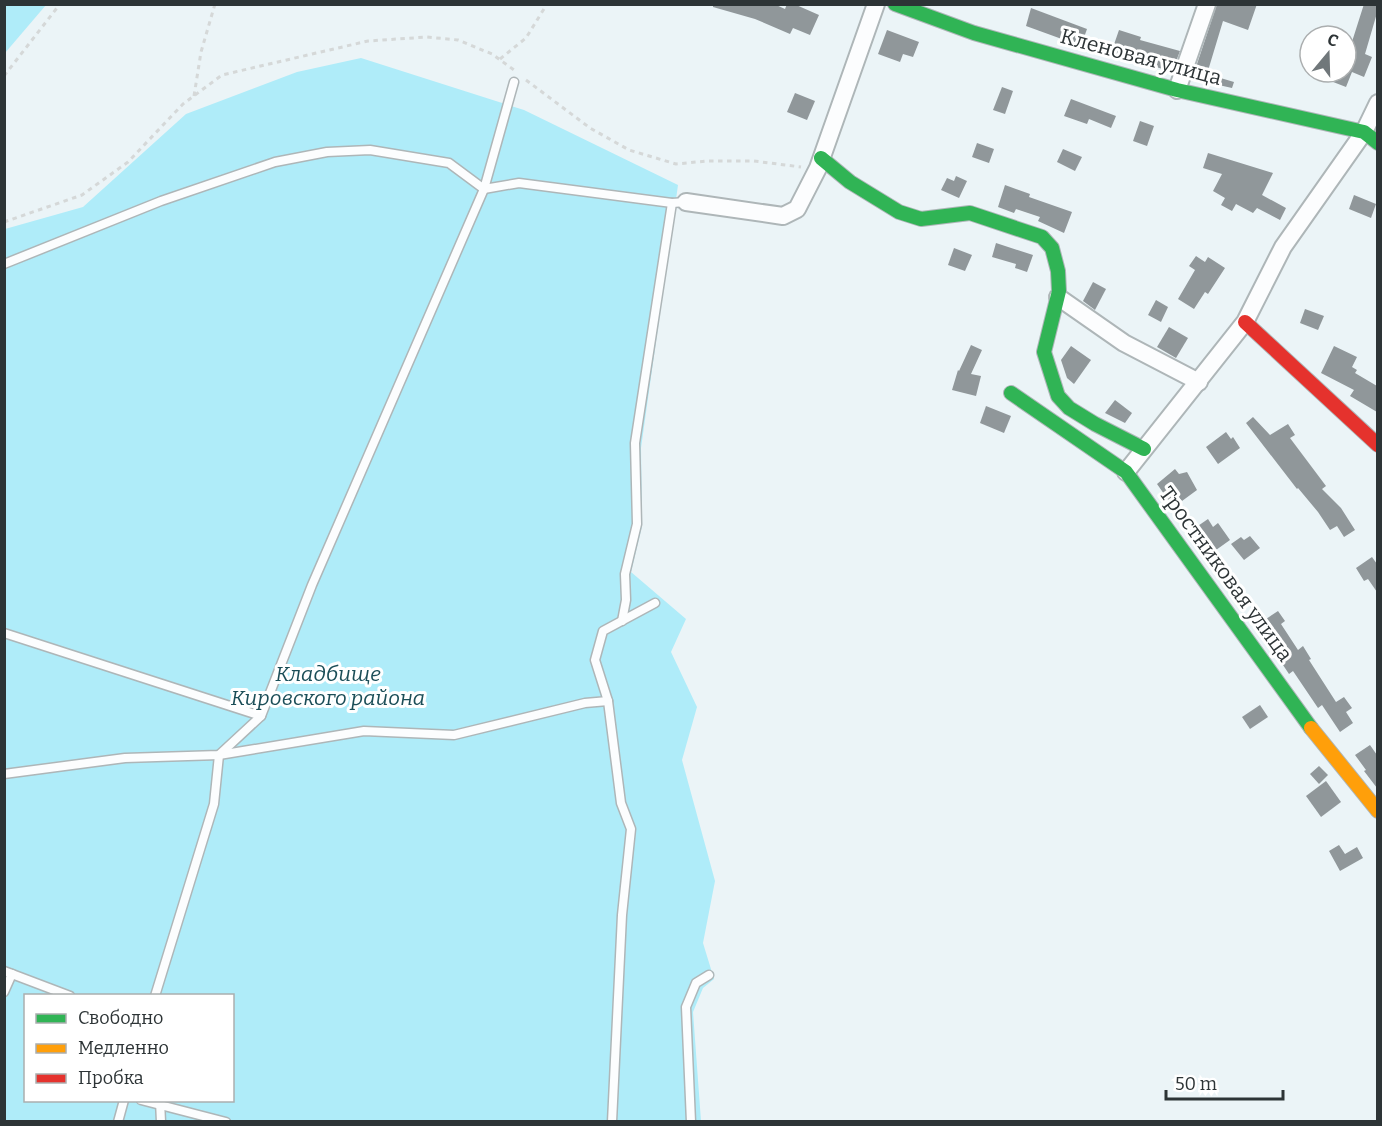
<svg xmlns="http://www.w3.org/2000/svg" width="1382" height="1126" viewBox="0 0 1382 1126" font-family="Bitter,serif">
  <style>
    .green { fill: #afecf9; fill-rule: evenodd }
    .building { fill: #90979a }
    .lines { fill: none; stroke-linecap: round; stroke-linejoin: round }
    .lane-casing { stroke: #aeb6b8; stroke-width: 11 }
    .street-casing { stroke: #aeb6b8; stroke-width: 20 }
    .fast-casing { stroke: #aeb6b8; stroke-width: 16 }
    .slow-casing { stroke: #aeb6b8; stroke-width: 16 }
    .jam-casing { stroke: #aeb6b8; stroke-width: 16 }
    .path { stroke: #d5d8d8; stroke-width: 3; stroke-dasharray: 4.5 4.5; stroke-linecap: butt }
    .lane { stroke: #fcfdfe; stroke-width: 8 }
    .street { stroke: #fcfdfe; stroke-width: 16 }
    .fast { stroke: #30b455; stroke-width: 14 }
    .slow { stroke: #ff9f0a; stroke-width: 14 }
    .jam { stroke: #e5322d; stroke-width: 14 }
    .labels { text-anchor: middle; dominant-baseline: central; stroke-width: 6; stroke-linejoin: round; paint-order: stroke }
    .street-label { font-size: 21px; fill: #2d3436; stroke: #fff }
    .park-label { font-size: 21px; font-style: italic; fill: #1b4e58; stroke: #fff }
  </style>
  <rect width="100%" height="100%" fill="#ebf4f7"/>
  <g class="green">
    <polygon points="5,4 46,5 5,53 4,5"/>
    <path d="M361,58L524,110L678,185L641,448L642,526L631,572L686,619L671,652L697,707L682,760L715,881L703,943L714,979L703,988L693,1012L701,1121L5,1122V229L83,207L186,114L297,72ZM26,996H232V1100H26Z"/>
  </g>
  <g class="building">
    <polygon points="713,4 774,4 785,9 787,4 794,4 819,15 810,35 793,28 790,34 755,19 713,7"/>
    <polygon points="1217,4 1257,4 1248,30 1223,21 1207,74 1234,82 1232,88 1192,79"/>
    <polygon points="1364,4 1377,4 1377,13 1365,54 1372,57 1364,77 1352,72 1346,87 1310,73 1351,72 1346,70 1346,46 1350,48"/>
    <polygon points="1031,8 1087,29 1081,46 1026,26"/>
    <polygon points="887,30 919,42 913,57 903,54 900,62 878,54"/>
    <polygon points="1119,30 1141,37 1140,40 1180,51 1172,72 1131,59 1130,62 1110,56"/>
    <polygon points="1002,87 1013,91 1005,114 993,110"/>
    <polygon points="795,93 815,101 807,120 787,112"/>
    <polygon points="1071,99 1116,116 1111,128 1089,119 1087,124 1064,116"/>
    <polygon points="1140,121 1154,126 1147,146 1133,141"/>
    <polygon points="977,143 994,149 989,163 972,157"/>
    <polygon points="1063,149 1082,157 1075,171 1057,162"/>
    <polygon points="1208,153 1273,173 1262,195 1286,208 1280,220 1257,208 1253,213 1236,204 1232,211 1221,205 1225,198 1213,191 1222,174 1203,168"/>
    <polygon points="956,176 967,181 959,198 941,190 947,178 954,181"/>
    <polygon points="1005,185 1030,194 1029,197 1072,212 1064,233 1038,221 1040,217 1016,209 1014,213 998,207"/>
    <polygon points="1354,195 1376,204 1371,218 1349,209"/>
    <polygon points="996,243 1033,255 1027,272 1015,268 1016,264 992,257"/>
    <polygon points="954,248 972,255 965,271 948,265"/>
    <polygon points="1196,256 1205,262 1208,257 1225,268 1208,294 1205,292 1194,309 1178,299 1195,270 1189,266"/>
    <polygon points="1093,282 1106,289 1095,310 1083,301"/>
    <polygon points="1156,300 1168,307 1161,322 1148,315"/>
    <polygon points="1305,309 1324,316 1318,330 1300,323"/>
    <polygon points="1169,327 1188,338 1176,358 1157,347"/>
    <polygon points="971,345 982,350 971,374 981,376 976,396 952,390 958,370 959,371"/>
    <polygon points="1071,346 1091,360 1074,384 1067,378 1061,360"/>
    <polygon points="1334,346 1357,357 1352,367 1357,370 1355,373 1377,386 1377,412 1350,396 1354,390 1321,373"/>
    <polygon points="1115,400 1132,413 1125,423 1105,413"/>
    <polygon points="986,406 1011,416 1004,433 980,423"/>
    <polygon points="1253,417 1270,435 1288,424 1295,435 1290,438 1326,486 1322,489 1341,508 1355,530 1344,537 1337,526 1330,530 1318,512 1298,488 1297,489 1246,423"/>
    <polygon points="1226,432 1231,439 1233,437 1240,448 1218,464 1206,447"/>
    <polygon points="1175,469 1179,474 1187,472 1197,490 1182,501 1178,496 1169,501 1157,484"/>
    <polygon points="1208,519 1213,527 1218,523 1230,540 1209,555 1192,530"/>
    <polygon points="1250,536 1260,548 1244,560 1231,544 1241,537 1244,540"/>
    <polygon points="1372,557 1377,564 1377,592 1368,579 1364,581 1356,568"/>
    <polygon points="1278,611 1285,621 1281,624 1298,650 1303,646 1311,659 1309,660 1336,702 1344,697 1352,708 1346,712 1353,723 1340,732 1322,705 1318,708 1293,671 1289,674 1281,662 1284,660 1260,623"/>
    <polygon points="1260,705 1268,717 1250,729 1242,717"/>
    <polygon points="1370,745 1377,755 1377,788 1364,771 1366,770 1355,755"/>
    <polygon points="1319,766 1328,775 1319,784 1310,774"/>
    <polygon points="1326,781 1341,802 1321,817 1306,796"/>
    <polygon points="1339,845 1345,854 1357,847 1363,858 1340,871 1329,851"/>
  </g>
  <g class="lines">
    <g class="lane-casing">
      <g id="lane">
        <polyline points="4,264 161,201 275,162 327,152 370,150 449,163 484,189 519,183 672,203 686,202"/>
        <polyline points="622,621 626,600 625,574 637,524 635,443 672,203"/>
        <polyline points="4,633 261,716"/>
        <polyline points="608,701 621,803 631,829 622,915 612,1122"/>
        <polyline points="4,774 125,758 219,755 364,731 454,735 585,703 608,701 595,660 603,631 655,603"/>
        <polyline points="4,971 70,996"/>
        <polyline points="4,992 12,974"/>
        <polyline points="155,996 214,804 219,755 261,716 312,585 484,189 514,82"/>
        <polyline points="141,1100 226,1122"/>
        <polyline points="160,1101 161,1122"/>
        <polyline points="118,1122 124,1100"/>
        <polyline points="691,1122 686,1007 696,983 709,975"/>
      </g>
    </g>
    <g class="street-casing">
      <g id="street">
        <polyline points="1177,90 1207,4"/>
        <polyline points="686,202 783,216 797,209 818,168 876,4"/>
        <polyline points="1058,297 1124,343 1199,382"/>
        <polyline points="1126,472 1245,322 1283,247 1364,132 1378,103"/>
      </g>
    </g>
    <g class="fast-casing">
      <g id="fast">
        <polyline points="895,4 974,33 1177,90 1364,132 1378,143"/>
        <polyline points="821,158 850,182 899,212 921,219 970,213 1042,237 1052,248 1058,271 1059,291 1044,352 1058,396 1069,408 1095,424 1144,449"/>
        <polyline points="1011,393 1126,472 1311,728"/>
      </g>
    </g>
    <g class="slow-casing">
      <polyline id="slow" points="1311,728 1378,811"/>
    </g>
    <g class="jam-casing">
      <polyline id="jam" points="1245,322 1378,445"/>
    </g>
    <g class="path">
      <polyline points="500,59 526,38 547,4"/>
      <polyline points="4,76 60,4"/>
      <polyline points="526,80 590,128 629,150 676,164 707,161 754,161 801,167"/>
      <polyline points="194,96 201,52 215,4"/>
      <polyline points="4,222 82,195 128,162 183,104 222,75 368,41 427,37 458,40 492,54 514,70"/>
    </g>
    <use href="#lane" class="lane"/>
    <use href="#street" class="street"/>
    <use href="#fast" class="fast"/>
    <use href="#slow" class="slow"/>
    <use href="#jam" class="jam"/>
  </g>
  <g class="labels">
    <g class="street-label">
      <text transform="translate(1141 57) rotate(15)">Кленовая улица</text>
      <text transform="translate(1226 574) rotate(54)">Тростниковая улица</text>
    </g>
    <g class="park-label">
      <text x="328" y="674">Кладбище<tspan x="328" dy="24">Кировского района</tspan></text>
    </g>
  </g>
  <rect width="1382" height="1126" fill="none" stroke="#2d3436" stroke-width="12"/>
  <rect x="24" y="994" width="210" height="108" fill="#ffffff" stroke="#abaeaf" stroke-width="1.5"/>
  <rect x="36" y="1014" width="30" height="9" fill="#30b455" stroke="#abaeaf" stroke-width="1.5"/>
  <text x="78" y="1024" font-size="18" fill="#2d3436">Свободно</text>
  <rect x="36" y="1044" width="30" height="9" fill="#ff9f0a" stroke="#abaeaf" stroke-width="1.5"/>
  <text x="78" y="1054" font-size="18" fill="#2d3436">Медленно</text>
  <rect x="36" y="1074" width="30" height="9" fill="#e5322d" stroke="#abaeaf" stroke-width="1.5"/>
  <text x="78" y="1084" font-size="18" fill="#2d3436">Пробка</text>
  <g transform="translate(1328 54) rotate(19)"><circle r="28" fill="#ffffff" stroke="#abaeaf" stroke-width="1.5"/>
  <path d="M0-4.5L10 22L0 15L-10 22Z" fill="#70777a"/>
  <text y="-9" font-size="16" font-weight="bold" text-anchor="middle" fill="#2d3436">С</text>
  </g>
  <path d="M1166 1090v9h117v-9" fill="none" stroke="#2d3436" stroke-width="3"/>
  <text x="1175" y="1090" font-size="18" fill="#2d3436" stroke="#ffffff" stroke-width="4.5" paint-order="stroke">50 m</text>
</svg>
